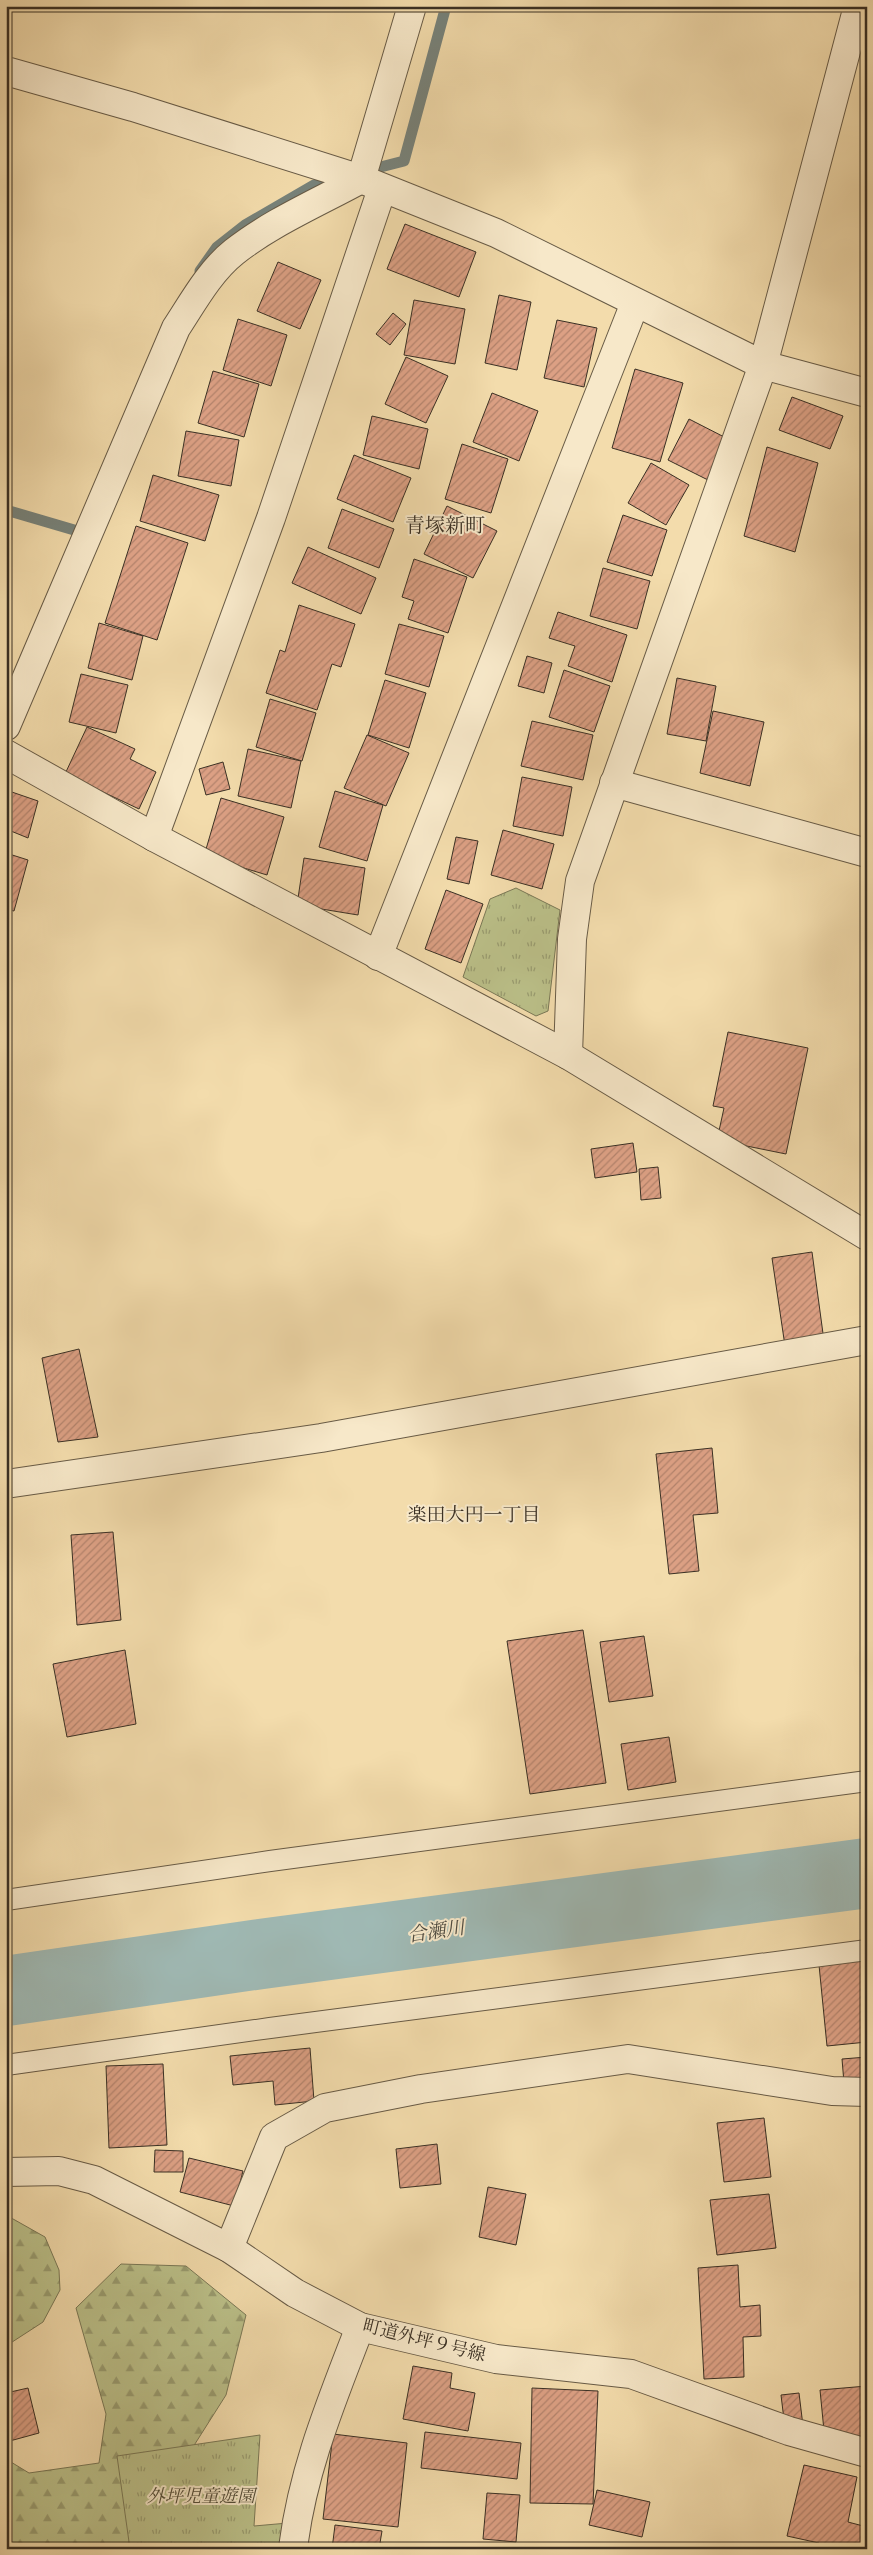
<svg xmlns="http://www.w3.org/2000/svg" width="873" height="2555" viewBox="0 0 873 2555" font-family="'IM FELL DW Pica','Noto Serif JP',serif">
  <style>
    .forest { fill: url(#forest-firs); stroke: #7a7856 }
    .park { fill: url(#park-tufts); stroke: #7a7856 }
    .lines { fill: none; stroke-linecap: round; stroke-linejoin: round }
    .stream { stroke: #77827a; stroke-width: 11 }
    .river { stroke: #9fb9b4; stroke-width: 70 }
    .building { fill: url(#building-hatch); stroke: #3a3024 }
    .lane-casing { stroke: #685b46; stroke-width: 22 }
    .street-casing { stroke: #685b46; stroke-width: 30 }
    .lane { stroke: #f7e8c9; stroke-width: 20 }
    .street { stroke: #f7e8c9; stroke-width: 28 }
    .labels { text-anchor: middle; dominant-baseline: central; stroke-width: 4; stroke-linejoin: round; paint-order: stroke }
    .street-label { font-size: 18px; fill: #3a3024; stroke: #f7e8c9 }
    .park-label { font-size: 18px; font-style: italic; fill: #544d38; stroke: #f7e8c9 }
    .neighbourhood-label { font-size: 19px; fill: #3a3024; stroke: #f7e8c9 }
    .water-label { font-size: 19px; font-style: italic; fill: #4e4b41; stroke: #f7e8c9 }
    .quarter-label { font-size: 20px; fill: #3a3024; stroke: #f7e8c9 }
  </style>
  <defs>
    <pattern id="forest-firs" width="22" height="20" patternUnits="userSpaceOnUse" patternTransform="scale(1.25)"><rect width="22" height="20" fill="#bbc089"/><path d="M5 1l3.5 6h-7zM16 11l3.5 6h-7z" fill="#999c70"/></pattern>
    <pattern id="park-tufts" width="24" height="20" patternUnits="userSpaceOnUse" patternTransform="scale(1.25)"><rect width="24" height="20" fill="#bbc089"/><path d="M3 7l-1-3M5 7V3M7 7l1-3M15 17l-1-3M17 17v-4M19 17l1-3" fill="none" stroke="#999c70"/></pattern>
    <pattern id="building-hatch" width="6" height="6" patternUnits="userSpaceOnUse" patternTransform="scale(1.25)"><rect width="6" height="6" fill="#dca084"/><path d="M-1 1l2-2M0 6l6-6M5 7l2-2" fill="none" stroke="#b3836c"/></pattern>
  </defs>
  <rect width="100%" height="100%" fill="#f3dcac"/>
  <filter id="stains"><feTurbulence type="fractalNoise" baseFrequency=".004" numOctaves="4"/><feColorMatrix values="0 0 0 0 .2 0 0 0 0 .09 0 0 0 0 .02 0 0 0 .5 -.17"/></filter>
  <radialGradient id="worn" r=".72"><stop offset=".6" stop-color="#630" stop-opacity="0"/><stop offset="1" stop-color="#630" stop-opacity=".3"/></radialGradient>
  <g class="forest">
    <polygon points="6,2215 45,2237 59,2270 60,2290 43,2322 6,2346"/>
    <polygon points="121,2264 186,2266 246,2315 226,2395 193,2447 163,2549 6,2549 6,2459 29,2473 99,2463 106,2414 76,2308"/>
  </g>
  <g class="park">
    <polygon points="516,888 560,910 548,1011 536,1016 463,977 490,899"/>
    <polygon points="260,2435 254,2526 288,2523 283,2549 130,2549 117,2456"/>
  </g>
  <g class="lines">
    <g class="stream">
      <polyline points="365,171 404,161 446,6"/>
      <polyline points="200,271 217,247 245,225 314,185 339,178"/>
      <polyline points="6,510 81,532 84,524"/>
    </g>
    <polyline class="river" points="6,1991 261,1954 867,1873"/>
  </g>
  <g class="building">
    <polygon points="405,224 476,252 459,297 387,269"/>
    <polygon points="278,262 321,280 300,329 257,311"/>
    <polygon points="499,295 531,302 517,370 485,363"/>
    <polygon points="414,300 465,309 455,364 404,355"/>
    <polygon points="393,313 406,324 390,345 376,334"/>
    <polygon points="238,319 287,335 271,386 223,370"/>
    <polygon points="557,320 597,328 584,387 544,378"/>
    <polygon points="406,357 448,376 426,423 385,404"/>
    <polygon points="635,369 683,383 660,462 612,448"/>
    <polygon points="213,371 259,384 244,437 198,423"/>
    <polygon points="492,393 538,411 519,461 473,442"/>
    <polygon points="792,397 843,416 830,449 779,430"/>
    <polygon points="372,416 428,429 419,469 363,455"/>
    <polygon points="689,419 732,441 712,482 668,460"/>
    <polygon points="186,431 239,440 231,486 178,476"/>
    <polygon points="462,444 508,459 491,513 445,499"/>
    <polygon points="767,447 818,463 795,552 744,536"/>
    <polygon points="354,455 411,478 393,522 337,499"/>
    <polygon points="651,463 689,485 666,525 628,503"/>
    <polygon points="153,475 219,495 205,541 140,521"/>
    <polygon points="447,506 497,531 473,578 424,554"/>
    <polygon points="342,509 394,529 379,568 328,548"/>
    <polygon points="623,515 667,530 652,576 607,562"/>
    <polygon points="136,526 188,543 157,640 105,623"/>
    <polygon points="308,547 376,578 361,614 292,583"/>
    <polygon points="414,559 467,577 448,633 408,619 414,601 402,597"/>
    <polygon points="603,568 650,581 637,629 590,616"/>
    <polygon points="299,605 355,624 341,667 332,664 317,710 266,693 280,650 285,652"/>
    <polygon points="558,612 627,635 612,682 568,666 575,646 549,638"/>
    <polygon points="99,623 143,636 132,680 88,668"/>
    <polygon points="399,624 444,636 429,687 385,674"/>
    <polygon points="527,656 552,663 544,693 518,686"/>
    <polygon points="564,670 610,686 594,732 549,717"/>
    <polygon points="81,674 128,685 116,733 69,722"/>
    <polygon points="677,678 716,686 706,741 667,734"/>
    <polygon points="385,680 426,693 409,748 368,735"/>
    <polygon points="270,699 316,713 302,761 256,747"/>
    <polygon points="713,711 764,722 750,786 700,773"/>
    <polygon points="532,721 593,735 583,780 521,766"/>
    <polygon points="87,727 135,749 130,759 156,772 139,809 65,774"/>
    <polygon points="367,735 409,753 386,806 344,788"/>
    <polygon points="248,749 301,761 291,808 238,796"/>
    <polygon points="223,762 230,789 206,795 199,769"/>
    <polygon points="522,777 572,787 563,836 513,826"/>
    <polygon points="6,790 38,801 28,838 6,829"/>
    <polygon points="335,791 383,805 367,861 319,847"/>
    <polygon points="221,798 284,817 267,875 204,856"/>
    <polygon points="503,830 554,844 542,889 491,875"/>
    <polygon points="456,837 478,841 469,884 447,879"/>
    <polygon points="6,853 28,860 14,911 6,909"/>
    <polygon points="304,858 365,868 358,915 297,905"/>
    <polygon points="446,890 483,904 461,963 425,949"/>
    <polygon points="728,1032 808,1048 786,1154 717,1140 724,1108 713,1106"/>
    <polygon points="633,1143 637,1172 595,1178 591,1149"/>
    <polygon points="658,1167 661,1198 641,1200 639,1169"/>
    <polygon points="812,1252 824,1341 785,1346 772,1258"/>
    <polygon points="79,1349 98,1437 58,1442 42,1358"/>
    <polygon points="712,1448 718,1513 693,1515 699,1571 669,1574 656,1454"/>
    <polygon points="113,1532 121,1620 77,1625 71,1535"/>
    <polygon points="583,1630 606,1783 530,1794 507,1641"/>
    <polygon points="644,1636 653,1696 609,1702 600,1642"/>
    <polygon points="125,1650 136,1724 67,1737 53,1664"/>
    <polygon points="669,1737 676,1782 628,1790 621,1744"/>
    <polygon points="867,1960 867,2042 827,2046 819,1965"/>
    <polygon points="310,2048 314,2101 275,2105 273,2081 233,2085 230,2056"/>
    <polygon points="867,2057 867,2081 844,2083 842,2059"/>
    <polygon points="163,2064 167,2145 109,2148 106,2066"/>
    <polygon points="764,2118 771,2177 724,2182 717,2123"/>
    <polygon points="437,2144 441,2184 400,2188 396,2149"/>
    <polygon points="155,2150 183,2151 183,2172 154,2172"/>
    <polygon points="189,2158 243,2171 234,2206 180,2192"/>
    <polygon points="488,2187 526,2194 516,2245 479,2237"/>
    <polygon points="769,2194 776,2248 717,2255 710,2200"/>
    <polygon points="738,2265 740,2307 760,2305 761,2336 743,2337 744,2377 704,2379 698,2268"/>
    <polygon points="413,2366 452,2373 450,2388 475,2393 468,2431 403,2419"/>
    <polygon points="867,2386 867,2438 825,2441 820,2390"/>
    <polygon points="28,2388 39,2433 6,2442 6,2393"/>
    <polygon points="532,2388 598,2391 593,2504 530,2503"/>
    <polygon points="799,2393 803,2426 785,2428 781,2395"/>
    <polygon points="425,2432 521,2443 517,2479 421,2468"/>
    <polygon points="333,2434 407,2443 398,2527 323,2519"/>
    <polygon points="804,2465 857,2477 848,2522 867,2527 867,2549 818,2549 819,2543 787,2536"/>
    <polygon points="597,2490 650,2502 642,2537 589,2525"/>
    <polygon points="487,2493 520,2495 516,2542 483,2539"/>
    <polygon points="335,2525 382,2531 380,2543 429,2549 332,2549"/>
  </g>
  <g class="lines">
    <g class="lane-casing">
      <g id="lane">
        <polyline points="6,1900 270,1861 867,1781"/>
        <polyline points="6,2065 270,2028 867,1950"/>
      </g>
    </g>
    <g class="street-casing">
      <g id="street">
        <polyline points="6,71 133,107 361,179 496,233 763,365 867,393"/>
        <path d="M6,726L176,328C193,302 210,271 234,252C272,222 319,202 361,179L412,6"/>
        <polyline points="6,754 154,837 568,1055 867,1236"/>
        <polyline points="614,783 867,853"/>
        <polyline points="154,837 271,518 382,189"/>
        <polyline points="378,956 635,303"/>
        <polyline points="568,1055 572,939 580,881 763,365 858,6"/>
        <polyline points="6,1484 321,1438 867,1340"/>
        <polyline points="6,2172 59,2171 94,2180 229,2248 295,2293 360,2327 496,2359 631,2374 789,2431 867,2453"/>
        <polyline points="229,2248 274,2137 325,2108 421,2089 628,2059 832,2091 867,2092"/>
        <path d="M293,2549C302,2471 332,2400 360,2327"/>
      </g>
    </g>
    <use href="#lane" class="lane"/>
    <use href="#street" class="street"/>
  </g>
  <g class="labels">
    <g class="street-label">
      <text transform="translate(424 2341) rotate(14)">町道外坪９号線</text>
    </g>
    <g class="park-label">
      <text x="201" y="2497">外坪児童遊園</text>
    </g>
    <g class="neighbourhood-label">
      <text x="474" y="1515">楽田大円一丁目</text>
    </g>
    <g class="water-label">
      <text transform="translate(436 1932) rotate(-8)">合瀬川</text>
    </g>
    <g class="quarter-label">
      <text x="445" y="526">青塚新町</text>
    </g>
  </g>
  <rect width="873" height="2555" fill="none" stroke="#f3dcac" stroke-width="25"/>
  <rect x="8" y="8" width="858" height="2540" fill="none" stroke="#3a3024" stroke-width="2.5"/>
  <rect x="12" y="12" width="848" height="2530" fill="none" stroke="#3a3024"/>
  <rect width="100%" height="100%" filter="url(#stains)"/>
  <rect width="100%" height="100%" fill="url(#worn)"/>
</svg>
